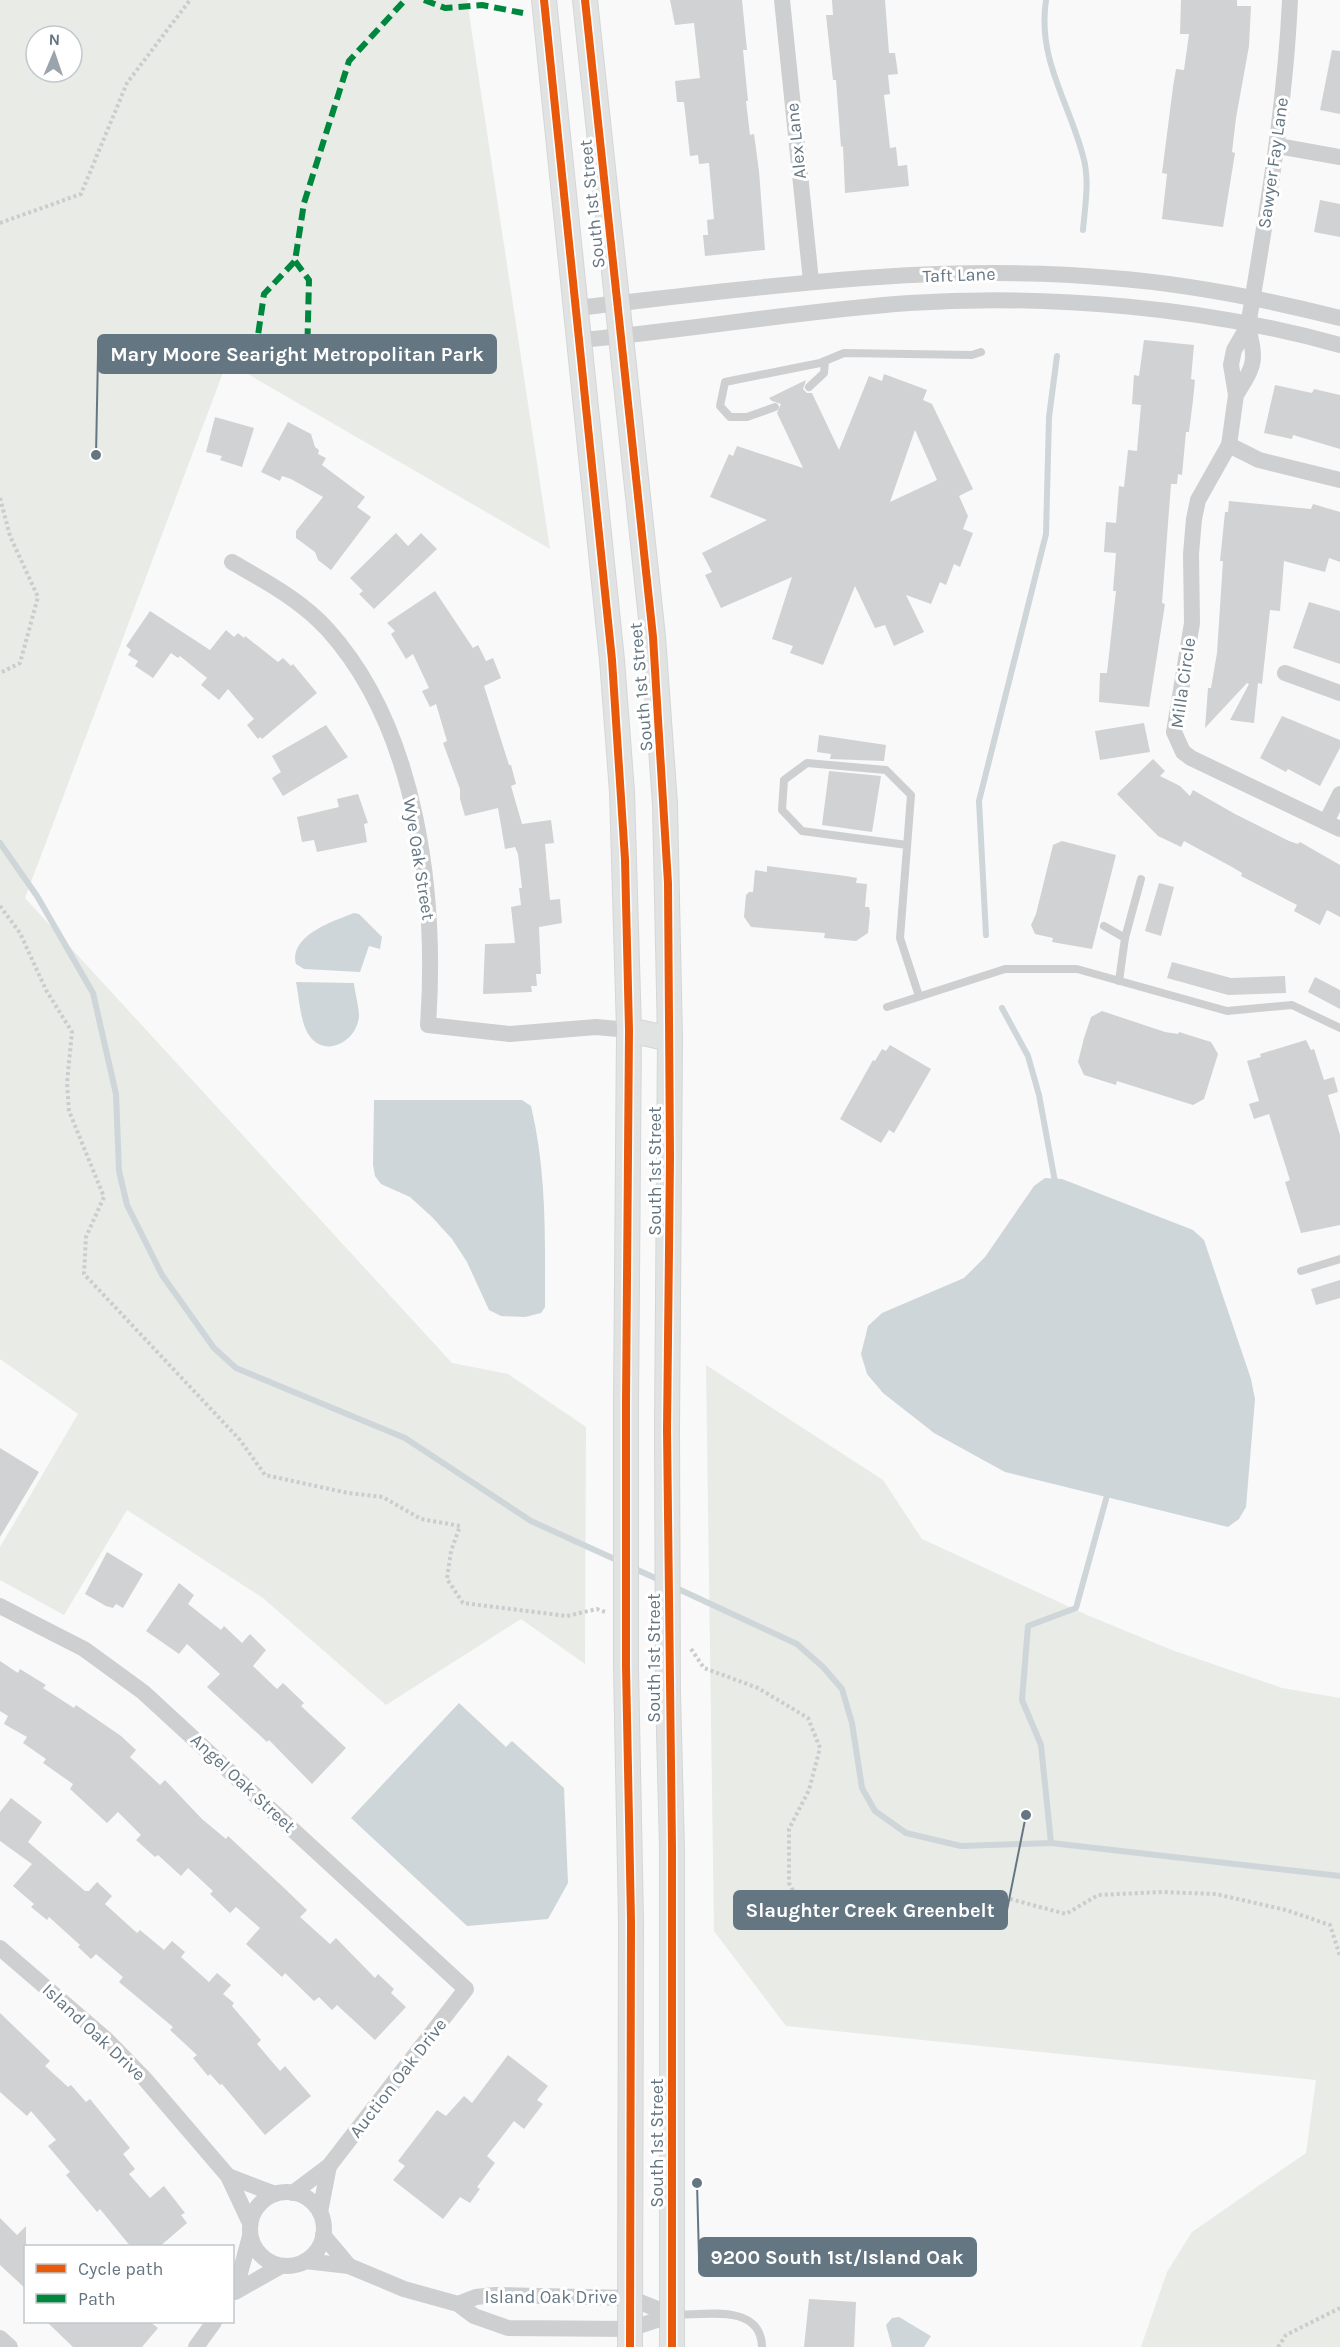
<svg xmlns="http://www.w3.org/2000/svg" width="1340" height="2347" viewBox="0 0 1340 2347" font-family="Karla,sans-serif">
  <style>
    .green { fill: #e8ebe6; fill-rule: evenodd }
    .water { fill: #ced6d9 }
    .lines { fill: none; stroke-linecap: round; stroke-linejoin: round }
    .stream { stroke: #ced6d9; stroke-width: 6 }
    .building { fill: #d0d2d3; fill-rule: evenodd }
    .secondary-casing { stroke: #d5d6d7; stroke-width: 26 }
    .path { stroke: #cbcccd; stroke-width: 4; stroke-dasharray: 3 3; stroke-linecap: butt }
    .service { stroke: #cecfd0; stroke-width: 8 }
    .minor { stroke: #cecfd0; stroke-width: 16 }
    .secondary { stroke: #e1e2e2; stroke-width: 24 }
    .secondary-bridge-casing { stroke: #d5d6d7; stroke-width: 26; stroke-linecap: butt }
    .secondary-bridge { stroke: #e1e2e2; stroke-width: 24 }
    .quiet { stroke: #00873e; stroke-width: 6; stroke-dasharray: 12 6; stroke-linecap: butt }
    .cycleway-casing { stroke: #fff; stroke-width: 11 }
    .cycleway { stroke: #e8590c; stroke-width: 8 }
    .labels { text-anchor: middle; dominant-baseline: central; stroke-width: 6; stroke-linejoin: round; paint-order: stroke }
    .street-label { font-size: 18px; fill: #657683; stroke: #fff }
    .leader { fill: none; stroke: #657683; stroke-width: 2 }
    .callout-dot { fill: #657683; stroke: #fff; stroke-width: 2 }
    .callout { fill: #657683; stroke: #657683; stroke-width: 2 }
    .callout-label { font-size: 20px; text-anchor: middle; font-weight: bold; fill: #fff }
  </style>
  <rect width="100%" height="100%" fill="#f9f9f9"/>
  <g class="green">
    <path d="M0,0H467L550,549L227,362L25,898L452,1363L508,1374L586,1427L585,1664L521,1619L386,1705L263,1598L127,1510L64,1615L0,1580V1547L78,1414L0,1359ZM36,36H72V72H36Z"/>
    <polygon points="706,1365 883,1480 922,1539 1087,1615 1172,1650 1282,1688 1340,1698 1340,2347 1141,2347 1167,2272 1192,2232 1306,2153 1316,2080 786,2026 714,1931"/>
  </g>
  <g class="water">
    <path d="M354,913L359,914L382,937L380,949L369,946L360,972L304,969L296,964C289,935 334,921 354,913Z"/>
    <path d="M296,982L354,983C355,994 359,1006 359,1016C357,1043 322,1060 307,1032C300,1018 299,997 296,982Z"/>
    <path d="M374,1100H522L531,1106C547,1173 545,1239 545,1307L541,1313L525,1317L501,1316L489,1310L467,1262L452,1239L432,1217L410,1197L381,1184L375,1176L373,1165Z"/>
    <polygon points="1045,1178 1062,1179 1193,1230 1204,1240 1251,1379 1255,1399 1246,1507 1239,1519 1228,1527 1005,1472 934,1433 883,1393 867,1374 861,1354 868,1326 882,1313 964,1278 985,1257 1034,1186"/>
    <polygon points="459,1703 506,1747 512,1741 564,1788 568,1883 548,1919 467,1926 351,1818"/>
    <path d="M899,2317C901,2318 929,2335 931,2336L924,2347H892L886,2325L892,2318Z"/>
  </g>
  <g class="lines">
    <g class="stream">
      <path d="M1046,0C1037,59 1069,102 1083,156C1090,180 1085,206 1083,230"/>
      <polyline points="0,843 37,896 93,993 116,1094 119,1171 127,1205 162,1275 214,1348 236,1368 405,1438 531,1521 621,1562"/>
      <polyline points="986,935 979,801 1046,534 1049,417 1057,356"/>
      <polyline points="1002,1008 1028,1056 1039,1095 1056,1187"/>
      <polyline points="633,1568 662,1581"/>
      <polyline points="674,1587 797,1644 823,1667 842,1689 852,1723 862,1788 875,1811 906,1833 961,1846 1051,1843 1340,1876"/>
      <polyline points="1051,1843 1041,1745 1022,1700 1028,1626 1076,1608 1108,1492"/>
    </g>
  </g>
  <g class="building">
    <polygon points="670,0 742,0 747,50 743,50 748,101 746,101 750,135 754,134 759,171 765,250 705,256 703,235 708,235 707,220 714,219 709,163 699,164 698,155 690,156 684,102 677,102 675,81 700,78 694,23 675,25"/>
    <polygon points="832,0 885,0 889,53 895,53 898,74 888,75 890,94 884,95 890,148 896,147 898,166 907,165 909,186 845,193 843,146 841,147 836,80 833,80 826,15 833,15"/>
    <polygon points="1181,0 1237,0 1237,6 1251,6 1249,46 1236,118 1232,152 1235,153 1223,227 1162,219 1167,174 1162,173 1173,87 1176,69 1184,70 1189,34 1180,34"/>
    <polygon points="1332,50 1340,51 1340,114 1320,110"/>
    <polygon points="1320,200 1340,204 1340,237 1314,232"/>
    <polygon points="1144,340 1194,345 1191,379 1195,380 1193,400 1189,432 1186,432 1182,475 1178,474 1177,484 1171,484 1162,603 1165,604 1149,707 1099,702 1100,673 1107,673 1116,591 1113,591 1116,553 1104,552 1106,522 1116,523 1119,486 1124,487 1128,450 1137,451 1141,405 1132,404 1134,375 1139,376"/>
    <path d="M884,374L927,390L923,400L932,404L973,489L959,496L968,516L963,529L973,533L960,567L954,564L946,585L940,582L931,604L906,595L924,632L894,646L885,625L875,628L855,586L823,665L790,653L793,646L772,639L792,577L721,608L705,575L712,572L702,553L767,520L710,497L729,454L733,456L737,446L803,468L777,413L781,404L772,401L769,398L806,380L803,389L807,393H812L839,450L869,376L882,381ZM915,430L937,480L890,502Z"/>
    <polygon points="1275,385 1312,393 1314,389 1340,395 1340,449 1293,435 1292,439 1264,433"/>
    <polygon points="215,417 254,428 242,467 220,460 222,456 206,452"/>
    <polygon points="288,422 311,434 315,447 319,450 318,454 326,458 322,465 365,497 357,507 371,517 331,570 318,560 315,552 296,538 296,531 323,497 291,479 282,476 280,481 261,472"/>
    <polygon points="1229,501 1311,509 1313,504 1340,512 1340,562 1329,558 1325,572 1284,561 1280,611 1270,610 1262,684 1258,683 1254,723 1230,720 1249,684 1247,683 1205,728 1208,688 1211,688 1217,653 1223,561 1220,561 1225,512 1228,512"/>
    <polygon points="396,533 408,546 421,533 437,549 374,609 359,594 363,591 350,578"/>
    <polygon points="435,591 473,648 478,645 486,661 493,658 501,678 484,686 509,765 511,765 516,784 511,786 522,824 551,820 554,843 545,844 550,900 560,899 562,923 539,927 541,974 536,974 537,986 531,986 532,992 483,994 485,944 515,943 511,907 521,905 519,888 522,888 518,854 515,847 505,849 498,808 465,816 460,799 460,789 443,743 447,741 436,704 430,707 422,691 429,688 413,654 406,659 391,634 395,631 387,623"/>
    <polygon points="1309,602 1340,611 1340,664 1293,648"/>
    <polygon points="150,611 210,650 226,630 234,637 238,633 244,638 245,636 278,662 283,658 291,666 293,664 317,693 262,739 260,737 258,739 247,725 254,719 228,689 219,700 201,685 207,678 180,656 178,658 171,653 153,678 135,666 138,661 128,655 131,650 126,646"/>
    <polygon points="1282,716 1340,740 1340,748 1320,786 1288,769 1286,772 1260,758"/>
    <polygon points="1144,723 1150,752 1100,760 1095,731"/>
    <polygon points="326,725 348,757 283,796 272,778 281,772 272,756"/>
    <polygon points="819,735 886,745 884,761 830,759 831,754 817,752"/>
    <polygon points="1153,759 1165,771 1160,776 1180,786 1190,796 1193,790 1235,814 1289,841 1298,844 1300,842 1340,865 1340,917 1327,910 1320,925 1294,911 1297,905 1241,876 1242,873 1232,867 1184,841 1181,847 1158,836 1117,794"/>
    <polygon points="829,771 881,776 872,832 822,825"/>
    <polygon points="358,794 368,823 364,824 367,842 317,852 314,840 302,842 297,817 339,807 337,799"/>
    <polygon points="1062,841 1116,855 1092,949 1052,942 1053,938 1035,934 1031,925 1036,914 1053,845"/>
    <polygon points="767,866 846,876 857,878 856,883 867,884 865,907 869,907 870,912 868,933 856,941 824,938 825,933 751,927 744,917 746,895 749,892 753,892 755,870 767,872"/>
    <polygon points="1159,883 1174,887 1161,936 1145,931"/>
    <polygon points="1172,962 1231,978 1285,976 1286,993 1228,995 1167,978"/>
    <polygon points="1315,977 1340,990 1340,1009 1308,992"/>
    <polygon points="1102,1011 1165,1032 1178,1034 1179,1032 1211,1042 1218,1054 1204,1099 1193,1105 1117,1081 1116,1085 1084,1075 1078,1062 1084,1038 1091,1017"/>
    <polygon points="1306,1040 1311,1050 1314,1049 1324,1080 1334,1077 1338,1092 1328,1095 1340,1135 1340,1225 1301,1233 1285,1182 1290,1180 1269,1114 1254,1119 1249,1104 1259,1101 1247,1061 1261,1057 1260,1054"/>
    <polygon points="890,1045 931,1069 894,1133 889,1130 881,1143 840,1119 873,1060 875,1061 882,1049 886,1051"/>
    <polygon points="1340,1280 1340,1298 1316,1305 1311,1289"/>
    <polygon points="0,1448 39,1472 0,1537"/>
    <polygon points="107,1552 143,1574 123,1608 116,1604 113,1608 106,1606 85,1594"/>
    <polygon points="179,1583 194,1595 188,1604 221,1630 224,1626 242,1643 250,1634 266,1650 253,1666 277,1689 283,1683 304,1703 301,1706 346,1748 312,1784 269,1740 267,1742 207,1687 220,1674 187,1644 179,1654 146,1631"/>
    <polygon points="0,1661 18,1673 20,1669 46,1685 43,1688 74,1708 76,1705 121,1736 136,1750 130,1757 160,1785 165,1780 202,1819 226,1839 228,1836 283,1887 307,1910 300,1917 330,1944 336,1938 375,1978 378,1974 394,1989 391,1993 406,2007 375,2040 337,2005 332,2010 319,1997 314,2001 285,1973 282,1977 246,1944 260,1928 236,1907 230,1913 210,1894 213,1891 188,1868 181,1876 158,1855 155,1857 136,1840 141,1835 118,1812 107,1823 70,1789 73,1784 43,1763 46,1759 23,1743 27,1737 4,1724 8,1716 0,1711"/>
    <polygon points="11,1798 42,1822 28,1842 85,1891 89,1891 97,1882 112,1896 105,1904 137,1933 140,1930 164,1950 172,1941 185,1952 181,1957 209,1982 217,1973 231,1985 223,1994 234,2003 232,2006 261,2040 257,2044 280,2071 285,2066 311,2096 265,2135 222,2084 220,2085 210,2074 208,2076 193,2058 197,2055 170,2030 173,2027 119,1982 123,1977 96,1954 91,1959 78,1947 80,1945 49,1917 47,1920 31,1907 34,1904 13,1886 32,1864 0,1841 0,1812"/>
    <polygon points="0,2013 50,2061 45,2066 68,2087 71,2085 86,2102 90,2099 130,2148 123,2154 135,2169 129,2174 150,2198 164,2186 185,2213 181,2215 187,2223 159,2247 131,2247 100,2209 97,2212 66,2175 70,2172 48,2146 56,2140 31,2111 27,2116 0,2092"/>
    <polygon points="508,2055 548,2086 537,2100 543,2104 524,2129 514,2121 487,2156 495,2163 477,2187 480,2189 470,2203 460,2197 443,2219 393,2180 405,2166 398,2161 437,2110 446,2116 464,2096 472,2103"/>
    <polygon points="0,2218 17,2235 26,2226 26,2289 0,2265"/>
    <polygon points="809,2299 856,2302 854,2347 804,2347"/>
    <polygon points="47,2322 150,2322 158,2328 142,2347 73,2347"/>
  </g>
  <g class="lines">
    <g class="secondary-casing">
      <g id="secondary">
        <polyline points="544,0 612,660 622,792 629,1030 626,1403"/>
        <polyline points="585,0 653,637 665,804 670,1039 667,1430"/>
        <polyline points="629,1030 670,1039"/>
        <polyline points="626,1667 631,1921 630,2347"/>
        <polyline points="668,1694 672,1848 672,2347"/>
      </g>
    </g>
    <g class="path">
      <polyline points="0,223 81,194 127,83 190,0"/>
      <polyline points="0,498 10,536 38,597 20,663 0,673"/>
      <polyline points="0,906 20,933 46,990 72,1032 67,1083 69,1111 104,1197 86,1237 84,1274 240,1440 265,1475 348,1493 383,1497 421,1519 460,1526 451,1551 447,1579 463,1603 567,1616 597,1609 605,1612"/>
      <polyline points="691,1649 704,1668 758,1688 808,1718 820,1748 809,1790 789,1829 789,1883 798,1900 835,1909 938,1894 1010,1899 1066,1914 1098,1895 1162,1892 1216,1894 1286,1910 1330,1925 1340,1956"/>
      <polyline points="1278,2347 1286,2335 1340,2308"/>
    </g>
    <g class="service">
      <polyline points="809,387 824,373 825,361"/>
      <polyline points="775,407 747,417 730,417 720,406 725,382 820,363 844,353 972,355 981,352"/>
      <polyline points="907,845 802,831 782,810 784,780 807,763 886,770 911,795 900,938 919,996"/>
      <polyline points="1104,926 1125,938 1119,981"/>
      <polyline points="1125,938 1141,879"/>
      <polyline points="887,1007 1005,969 1077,969 1227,1011 1292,1005 1340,1028"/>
      <polyline points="1301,1271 1340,1259"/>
      <path d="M675,2315C705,2315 761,2303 762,2347"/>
    </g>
    <g class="minor">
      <polyline points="782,0 811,281"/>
      <polyline points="1278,146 1340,157"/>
      <path d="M576,308C753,288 933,262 1112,278C1189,284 1265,299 1340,318"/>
      <path d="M1248,326C1266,217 1285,110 1290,0"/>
      <path d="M580,340C690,330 799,311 909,303C1049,294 1204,307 1340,345"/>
      <path d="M1236,395C1256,363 1256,362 1248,326L1234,350L1231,365L1236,395L1229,445L1198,500L1194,519L1191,554L1192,623L1174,732L1183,752L1191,758L1340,829"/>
      <polyline points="1229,445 1259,460 1340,480"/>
      <path d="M232,562C266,582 301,600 328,630C418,730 437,896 428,1025L510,1034L596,1027L629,1030"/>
      <polyline points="1285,673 1340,693"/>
      <polyline points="1326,822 1340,794"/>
      <polyline points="0,1606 84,1649 143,1692 466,1989 329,2166"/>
      <polyline points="0,1948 107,2040 144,2078 228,2176"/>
      <circle cx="287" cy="2229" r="37"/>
      <polyline points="293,2193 329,2166 320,2212"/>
      <polyline points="250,2223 228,2176 275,2194"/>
      <polyline points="323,2235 349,2266"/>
      <polyline points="250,2236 235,2292 281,2266"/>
      <polyline points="305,2261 349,2266 404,2289 458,2304 474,2316 508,2328 630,2329 672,2315"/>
      <polyline points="458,2304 476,2297 495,2295 630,2298 672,2315"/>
      <polyline points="0,2338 10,2347"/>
      <polyline points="196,2347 214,2322"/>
    </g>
    <use href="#secondary" class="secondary"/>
    <g class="secondary-bridge-casing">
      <g id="secondary-bridge">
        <polyline points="626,1403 626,1667"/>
        <polyline points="667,1430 668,1694"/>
      </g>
    </g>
    <use href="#secondary-bridge" class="secondary-bridge"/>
    <g class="quiet">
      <polyline points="424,0 445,8 482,5 523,13"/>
      <polyline points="295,261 309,280 307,359 291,371 256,349 264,294 295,261 304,203 349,61 405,0"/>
    </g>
    <g class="cycleway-casing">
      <g id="cycleway">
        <polyline points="544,0 612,660 625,859 629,1030 626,1403 626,1667 631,1921 630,2347"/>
        <polyline points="585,0 653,637 668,883 670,1158 667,1430 672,1848 672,2347"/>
      </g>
    </g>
    <use href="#cycleway" class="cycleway"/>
  </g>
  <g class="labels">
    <g class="street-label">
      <text transform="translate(796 141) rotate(-96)">Alex Lane</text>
      <text transform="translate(1273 163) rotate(-82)">Sawyer Fay Lane</text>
      <text transform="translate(592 204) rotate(-96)">South 1st Street</text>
      <text transform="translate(959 275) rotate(-2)">Taft Lane</text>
      <text transform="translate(1183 683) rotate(-82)">Milla Circle</text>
      <text transform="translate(641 687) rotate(-95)">South 1st Street</text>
      <text transform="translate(419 859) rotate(81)">Wye Oak Street</text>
      <text transform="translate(655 1171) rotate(-90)">South 1st Street</text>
      <text transform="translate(654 1658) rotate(-90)">South 1st Street</text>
      <text transform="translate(243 1783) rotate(43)">Angel Oak Street</text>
      <text transform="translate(94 2032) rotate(43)">Island Oak Drive</text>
      <text transform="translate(398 2078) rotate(-52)">Auction Oak Drive</text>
      <text transform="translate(657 2143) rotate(-90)">South 1st Street</text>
      <text x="551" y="2297">Island Oak Drive</text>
    </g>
  </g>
  <path class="leader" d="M96 455L98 354M1026 1815L1007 1910M697 2183L699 2257"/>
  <g class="callout-dot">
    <circle cx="96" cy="455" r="6"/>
    <circle cx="1026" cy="1815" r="6"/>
    <circle cx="697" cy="2183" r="6"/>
  </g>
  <g class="callout">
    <rect x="98" y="335" width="398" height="38" rx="6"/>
    <rect x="734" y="1891" width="273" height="38" rx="6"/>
    <rect x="699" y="2238" width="277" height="38" rx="6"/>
  </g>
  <g class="callout-label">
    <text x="297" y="361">Mary Moore Searight Metropolitan Park</text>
    <text x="870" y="1917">Slaughter Creek Greenbelt</text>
    <text x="837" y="2264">9200 South 1st/Island Oak</text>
  </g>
  <rect x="24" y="2245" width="210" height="78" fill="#ffffff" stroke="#c1c8cd" stroke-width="1.5"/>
  <rect x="36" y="2264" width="30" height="9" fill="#e8590c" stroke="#c1c8cd" stroke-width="1.5"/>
  <text x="78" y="2275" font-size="18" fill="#657683">Cycle path</text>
  <rect x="36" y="2294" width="30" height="9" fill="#00873e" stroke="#c1c8cd" stroke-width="1.5"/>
  <text x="78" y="2305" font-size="18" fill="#657683">Path</text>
  <g transform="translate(54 54) rotate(2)"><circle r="28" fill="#ffffff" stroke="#c1c8cd" stroke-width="1.5"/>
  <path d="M0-4.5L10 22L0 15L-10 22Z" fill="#99a4ac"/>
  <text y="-9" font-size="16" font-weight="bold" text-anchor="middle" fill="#657683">N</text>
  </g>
</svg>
